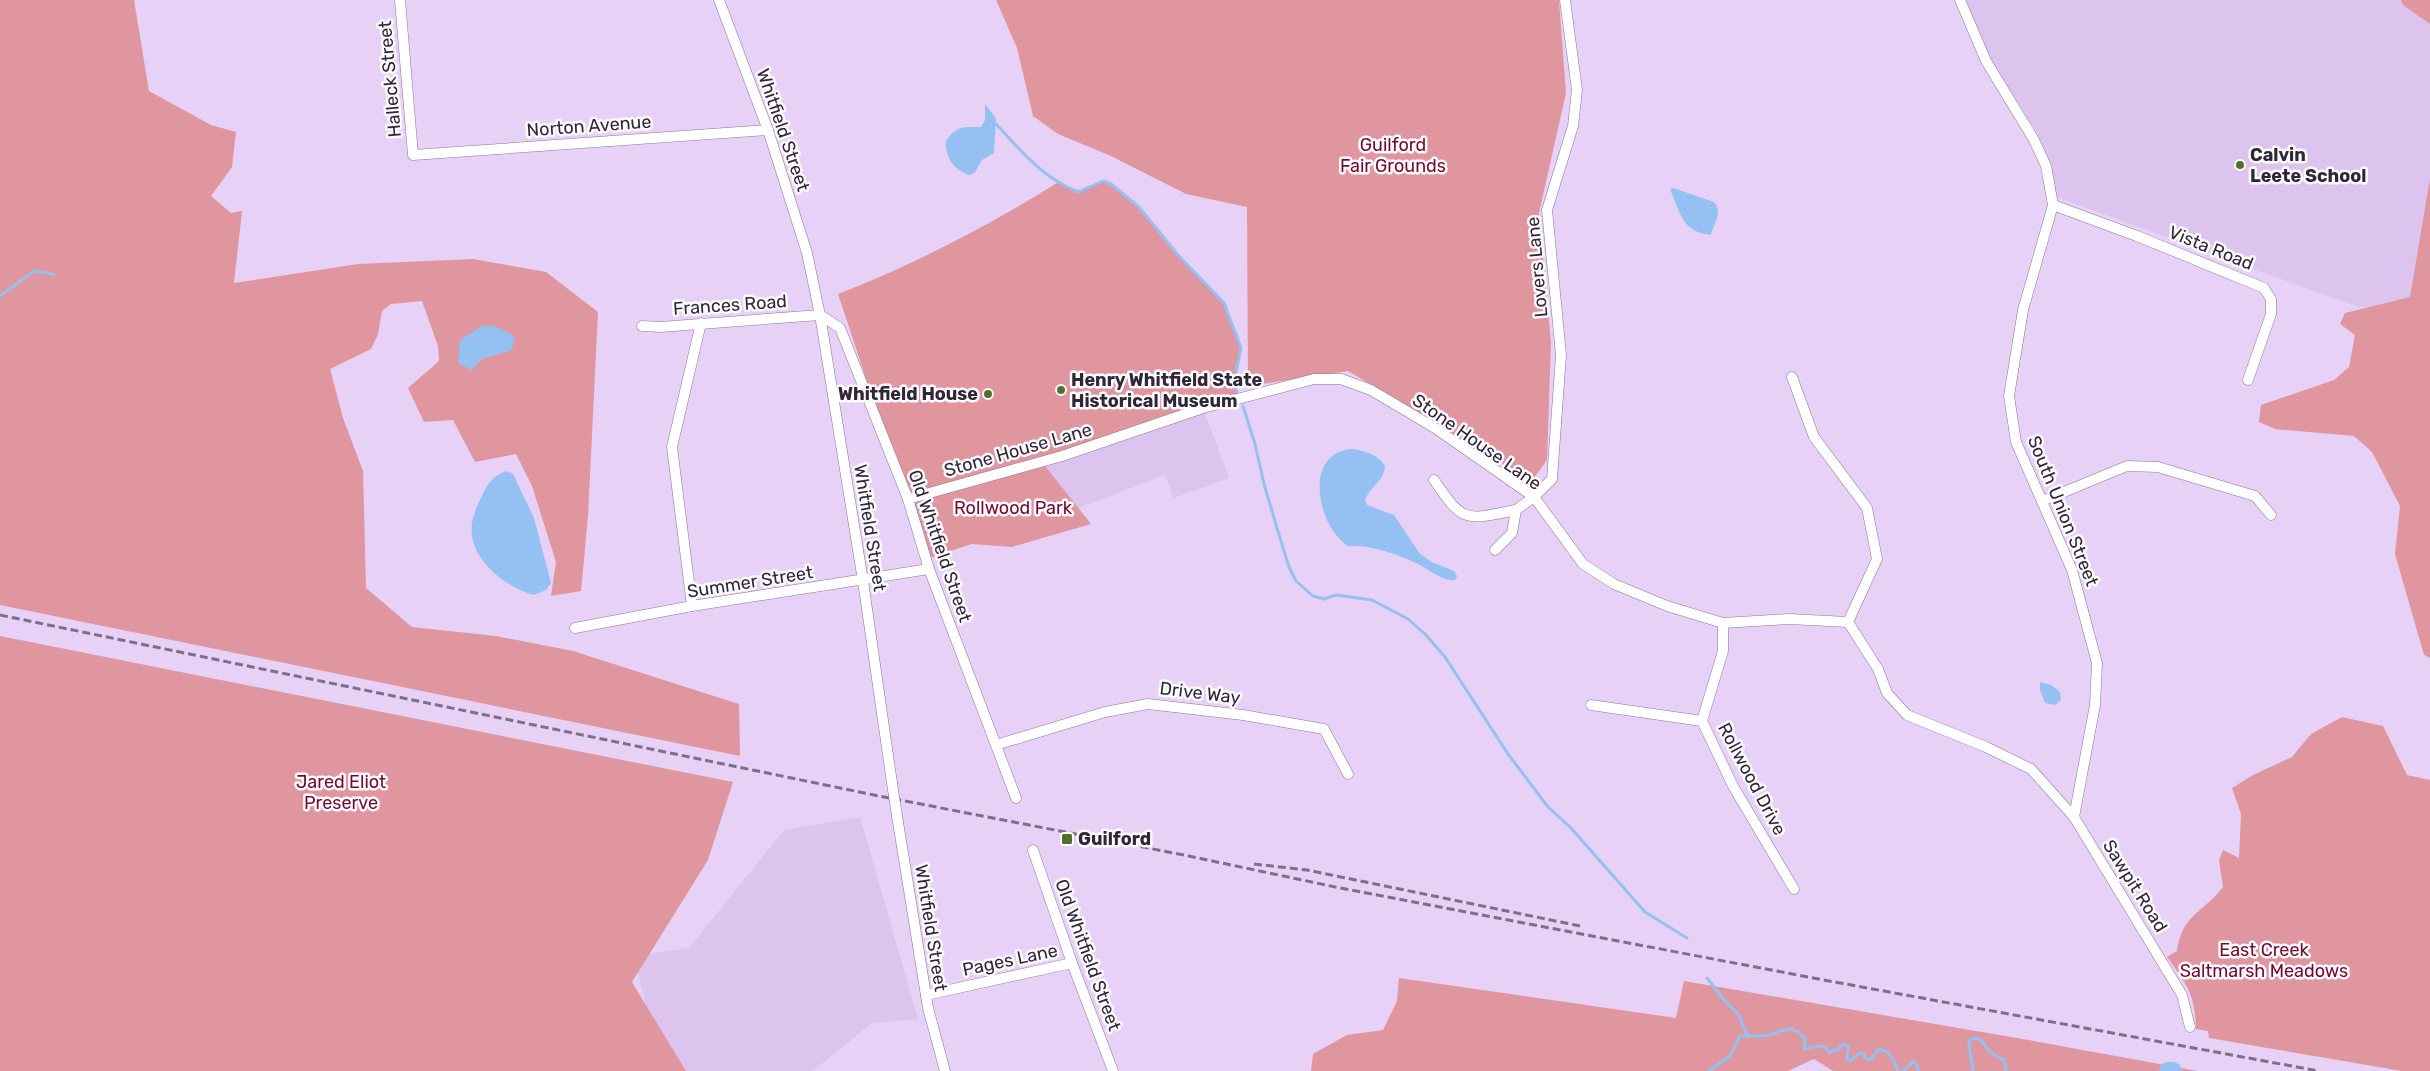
<svg xmlns="http://www.w3.org/2000/svg" width="2430" height="1071" viewBox="0 0 2430 1071" font-family="Rubik,sans-serif">
  <style>
    .built { fill: #ddc4ef }
    .green { fill: #e0969f; fill-rule: evenodd }
    .water { fill: #94c1f1 }
    .lines { fill: none; stroke-linecap: round; stroke-linejoin: round }
    .stream { stroke: #94c1f1; stroke-width: 3 }
    .river { stroke: #94c1f1; stroke-width: 18 }
    .street-casing { stroke: #8a7799; stroke-width: 11 }
    .street { stroke: #fff; stroke-width: 10 }
    .rail { stroke: #7d6f87; stroke-width: 3; stroke-dasharray: 8 4; stroke-linecap: butt }
    .street-bridge-casing { stroke: #8a7799; stroke-width: 11; stroke-linecap: butt }
    .street-bridge { stroke: #fff; stroke-width: 10 }
    .poi-dot { fill: #4f7129; stroke: #fdfbff; stroke-width: 2 }
    .labels { text-anchor: middle; dominant-baseline: central; stroke-width: 5; stroke-linejoin: round; paint-order: stroke }
    .street-label { font-size: 18px; fill: #302736; stroke: #fdfbff }
    .park-label { font-size: 18px; fill: #730a2c; stroke: #fdfbff }
    .poi-label { font-size: 18px; font-weight: bold; fill: #302736; stroke: #fdfbff; text-anchor: start }
  </style>
  <rect width="100%" height="100%" fill="#e7d1f7"/>
  <g class="built">
    <polygon points="1965,0 2430,0 2430,272 2418,306 2358,307 2054,196 2053,179 2046,152 2034,127 1999,78"/>
    <polygon points="1203,408 1229,478 1174,498 1165,475 1078,508 1042,462"/>
    <polygon points="860,817 918,1019 872,1023 813,1071 683,1071 653,1034 634,956 689,948 784,830"/>
  </g>
  <g class="green">
    <path d="M0,0H134L149,91L211,125L236,132L232,167L211,196L231,213L242,211L234,283L358,264L473,259L546,272L598,312L588,516L581,591L551,596L556,562L532,486L516,454L475,462L453,420L424,422L408,388L439,361L438,346L422,301L391,304L382,311L378,334L371,349L330,369L343,418L363,471L366,588L412,627L496,636L573,651L739,704L740,756L0,605ZM495,326L492,355L482,359V327Z"/>
    <polygon points="996,0 1559,0 1566,93 1539,213 1551,343 1547,460 1532,481 1348,371 1248,386 1247,207 1186,194 1111,156 1058,134 1033,116 1017,48"/>
    <polygon points="2401,0 2430,0 2430,24 2403,5"/>
    <polygon points="2430,178 2430,658 2424,655 2395,554 2400,506 2372,452 2354,436 2275,429 2259,422 2261,405 2334,380 2349,367 2355,335 2340,324 2345,313 2410,297"/>
    <path d="M1103,181L1111,184L1139,207L1178,255L1224,303L1241,348L1234,383L1240,398L1042,462L1091,524L1012,547L972,544L926,559L838,294C915,264 988,226 1057,183C1079,192 1082,193 1103,181Z"/>
    <polygon points="0,636 733,782 708,860 632,982 686,1071 0,1071"/>
    <path d="M2342,717L2383,726L2407,775L2430,780V1071H2402L2209,1038L2208,1031L2196,1029C2195,994 2187,985 2167,957L2177,951C2182,914 2203,913 2223,887L2219,860L2223,850L2239,858L2241,814L2232,788L2253,775L2292,757L2311,734Z"/>
    <polygon points="1399,978 1676,1018 1684,981 2017,1038 2198,1071 1833,1071 1814,1059 1788,1071 1311,1071 1313,1054 1347,1035 1383,1030 1397,1001"/>
  </g>
  <g class="water">
    <path d="M985,104L996,118L994,153L982,160L975,172L970,175C954,171 945,157 946,141C957,125 963,127 981,127L985,120Z"/>
    <path d="M1673,188L1714,202C1723,212 1714,223 1711,235C1684,232 1681,216 1672,194L1670,189Z"/>
    <polygon points="482,326 495,326 515,336 512,350 482,359 471,370 458,363 460,340"/>
    <path d="M1353,449C1365,451 1379,455 1385,466C1384,481 1370,487 1365,500L1367,505L1394,515L1420,554L1432,562L1454,571L1457,576L1455,580C1443,582 1427,568 1416,563C1395,553 1371,545 1348,546C1317,527 1302,451 1353,449Z"/>
    <path d="M506,471L513,474L534,518L551,583L546,590L534,595C509,589 476,564 472,536C470,522 475,510 481,498C487,484 492,477 506,471Z"/>
    <polygon points="2040,682 2051,685 2060,692 2061,700 2055,705 2045,703 2040,690"/>
  </g>
  <g class="lines">
    <g class="stream">
      <path d="M996,124C1022,152 1042,177 1078,192L1103,181L1111,184L1139,207L1178,255L1224,303L1241,348L1234,383L1237,391"/>
      <polyline points="0,296 34,271 54,274"/>
      <polyline points="1243,406 1255,444 1264,484 1277,528 1289,567 1296,581 1313,596 1324,599 1336,595 1372,600 1408,619 1426,635 1445,657 1508,754 1548,807 1570,827 1645,912 1687,938"/>
      <polyline points="1707,978 1724,1000 1739,1015 1745,1031 1749,1036"/>
      <path d="M1709,1071L1730,1056L1740,1036C1749,1036 1760,1037 1769,1035C1786,1030 1790,1023 1805,1038L1804,1049L1819,1046L1825,1047L1829,1052L1839,1049L1843,1044L1848,1046L1847,1059L1850,1061L1860,1053H1863L1867,1060L1872,1058L1879,1049C1892,1052 1893,1060 1898,1071"/>
      <polyline points="1903,1071 1914,1061 1918,1067 1918,1071"/>
      <path d="M1973,1071C1972,1060 1969,1051 1969,1041L1974,1038L1981,1040L1990,1052L2004,1060L2006,1071"/>
    </g>
    <polyline class="river" points="2168,1071 2173,1071"/>
    <g class="street-casing">
      <g id="street">
        <polyline points="400,0 413,155 768,130"/>
        <polyline points="719,0 768,130 807,253 820,315 863,581 892,783"/>
        <polyline points="1960,0 1986,61 2034,140 2046,166 2053,205 2023,310 2009,396 2016,442 2072,570 2097,663 2095,705 2074,817"/>
        <polyline points="2053,205 2137,236 2264,288 2271,299 2271,314 2248,380"/>
        <polyline points="642,326 660,327 820,315 840,328 908,499 929,569 1016,798"/>
        <polyline points="1792,377 1814,437 1867,508 1877,559 1848,622"/>
        <path d="M1434,480C1464,524 1465,520 1516,510"/>
        <polyline points="908,499 1062,456 1203,408 1314,379 1341,379 1371,390 1435,428 1534,497 1583,564 1614,584 1667,606 1723,623 1789,619 1848,622 1878,669 1887,693 1907,715 1986,747 2031,769 2074,817 2182,995 2190,1027"/>
        <polyline points="2042,501 2127,466 2158,467 2255,496 2271,515"/>
        <polyline points="1495,550 1512,533 1516,510 1534,497 1552,479 1561,355 1547,210 1573,126 1577,90 1565,0"/>
        <polyline points="692,606 672,447 701,323"/>
        <polyline points="1723,623 1723,651 1702,721 1733,786 1794,889"/>
        <polyline points="575,628 692,606 929,569"/>
        <polyline points="1591,705 1702,721"/>
        <polyline points="996,745 1105,712 1148,704 1243,715 1324,729 1348,774"/>
        <polyline points="897,816 928,1008 945,1071"/>
        <polyline points="1033,850 1072,963 1113,1071"/>
        <polyline points="926,995 1072,963"/>
      </g>
    </g>
    <use href="#street" class="street"/>
    <g class="rail">
      <polyline points="0,615 874,795 1184,855 1340,888 1813,978 2319,1071"/>
      <polyline points="1254,864 1307,870 1580,926"/>
    </g>
    <g class="street-bridge-casing">
      <polyline id="street-bridge" points="892,783 897,816"/>
    </g>
    <use href="#street-bridge" class="street-bridge"/>
  </g>
  <g class="poi-dot">
    <circle cx="2240" cy="165" r="5"/>
    <circle cx="1061" cy="390" r="5"/>
    <circle cx="988" cy="394" r="5"/>
    <rect x="1061" y="833" width="12" height="12" rx="2.5"/>
  </g>
  <g class="labels">
    <g class="street-label">
      <text transform="translate(390 79) rotate(-95)">Halleck Street</text>
      <text transform="translate(589 126) rotate(-4)">Norton Avenue</text>
      <text transform="translate(783 130) rotate(71)">Whitfield Street</text>
      <text transform="translate(2211 248) rotate(22)">Vista Road</text>
      <text transform="translate(1537 267) rotate(-95)">Lovers Lane</text>
      <text transform="translate(730 305) rotate(-4)">Frances Road</text>
      <text transform="translate(1477 442) rotate(35)">Stone House Lane</text>
      <text transform="translate(1018 450) rotate(-16)">Stone House Lane</text>
      <text transform="translate(2063 511) rotate(68)">South Union Street</text>
      <text transform="translate(870 528) rotate(81)">Whitfield Street</text>
      <text transform="translate(940 546) rotate(71)">Old Whitfield Street</text>
      <text transform="translate(750 582) rotate(-9)">Summer Street</text>
      <text transform="translate(1200 693) rotate(7)">Drive Way</text>
      <text transform="translate(1752 779) rotate(62)">Rollwood Drive</text>
      <text transform="translate(2135 886) rotate(58)">Sawpit Road</text>
      <text transform="translate(931 928) rotate(81)">Whitfield Street</text>
      <text transform="translate(1088 955) rotate(70)">Old Whitfield Street</text>
      <text transform="translate(1010 960) rotate(-12)">Pages Lane</text>
    </g>
    <g class="park-label">
      <text x="1393" y="145">Guilford<tspan x="1393" dy="21">Fair Grounds</tspan></text>
      <text x="1013" y="508">Rollwood Park</text>
      <text x="341" y="782">Jared Eliot<tspan x="341" dy="21">Preserve</tspan></text>
      <text x="2264" y="950">East Creek<tspan x="2264" dy="21">Saltmarsh Meadows</tspan></text>
    </g>
    <g class="poi-label">
      <text x="2250" y="155">Calvin<tspan x="2250" dy="21">Leete School</tspan></text>
      <text x="1071" y="380">Henry Whitfield State<tspan x="1071" dy="21">Historical Museum</tspan></text>
      <text x="978" y="394" text-anchor="end">Whitfield House</text>
      <text x="1078" y="839">Guilford</text>
    </g>
  </g>
</svg>
